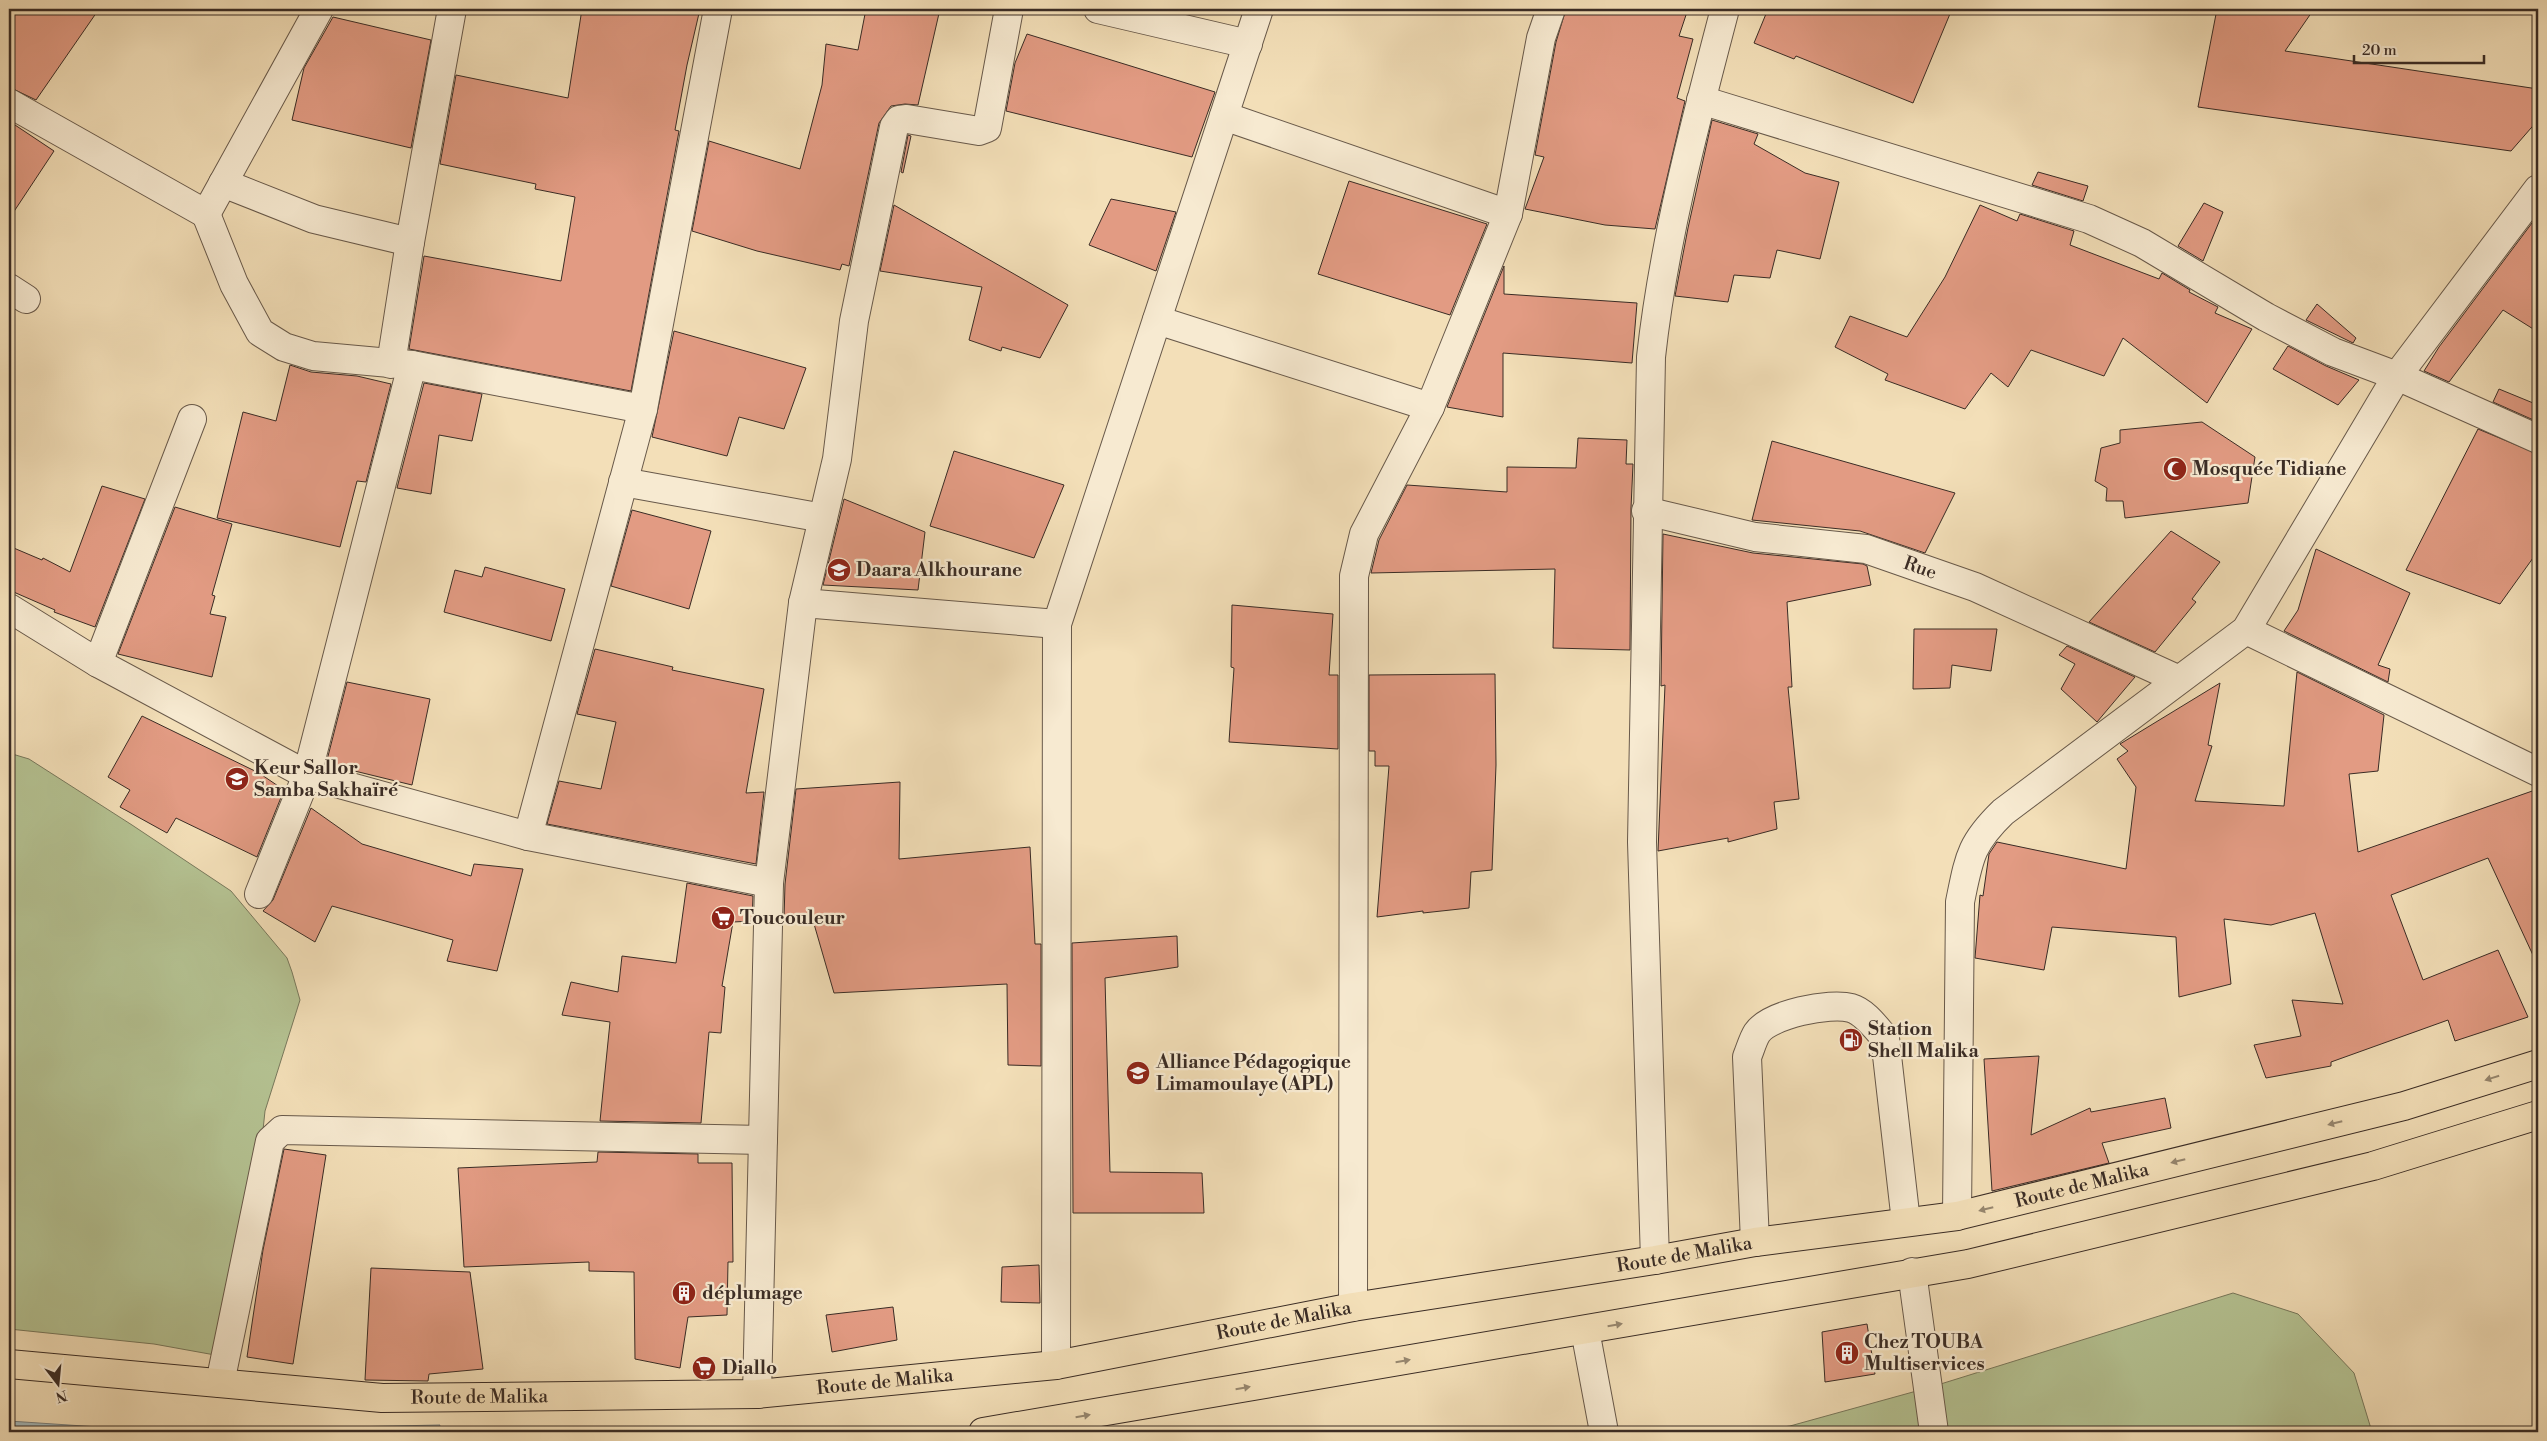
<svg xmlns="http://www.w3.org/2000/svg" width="2547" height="1441" viewBox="0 0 2547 1441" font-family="'Libre Bodoni',serif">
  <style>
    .green { fill: #b5c393; stroke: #78785c }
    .water { fill: #a3b9bb; stroke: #79817f }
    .building { fill: #e29b83; stroke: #3a2c25 }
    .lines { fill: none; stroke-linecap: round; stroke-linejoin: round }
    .minor-casing { stroke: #68594a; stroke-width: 30 }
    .major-casing { stroke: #3a2c25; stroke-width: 30 }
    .minor { stroke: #f7ead1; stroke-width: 28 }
    .major { stroke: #f3dfb8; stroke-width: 28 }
    .oneway { fill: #96866e }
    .labels { text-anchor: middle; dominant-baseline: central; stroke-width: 4.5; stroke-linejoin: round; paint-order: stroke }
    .poi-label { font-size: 19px; font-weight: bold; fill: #3a2c25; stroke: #f7ead1; text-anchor: start }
    .street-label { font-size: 19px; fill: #3a2c25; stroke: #f7ead1 }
  </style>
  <rect width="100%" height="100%" fill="#f3dfb8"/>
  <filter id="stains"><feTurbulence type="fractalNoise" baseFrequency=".004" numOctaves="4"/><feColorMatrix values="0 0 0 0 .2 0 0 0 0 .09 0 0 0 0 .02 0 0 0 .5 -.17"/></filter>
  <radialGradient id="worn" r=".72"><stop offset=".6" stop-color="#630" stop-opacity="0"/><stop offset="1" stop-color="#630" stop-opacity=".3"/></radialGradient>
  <g class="green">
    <polygon points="9,753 29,759 132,825 231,891 287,958 292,972 300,1000 265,1111 255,1206 215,1355 154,1344 9,1329"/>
    <polygon points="2233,1293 2298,1314 2354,1373 2372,1432 1747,1432 1790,1426 1931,1387"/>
  </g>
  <polygon class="water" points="9,1421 158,1431 440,1425 438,1432 9,1432"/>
  <g class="building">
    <polygon points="9,9 99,9 36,100 9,87"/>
    <polygon points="582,9 700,9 687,65 675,130 679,131 631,391 409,349 424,256 561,281 575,197 535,189 536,184 440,164 456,75 568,98"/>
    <polygon points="866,9 940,9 918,105 905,104 891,106 879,123 849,266 842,264 840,270 757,251 692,231 709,141 800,169 822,85 826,44 858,50"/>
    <polygon points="1566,9 1688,9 1679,36 1693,39 1677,98 1685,101 1655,229 1605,225 1525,209 1544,157 1535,155 1556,42"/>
    <polygon points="1768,9 1952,9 1913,103 1796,56 1794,59 1754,43"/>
    <polygon points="2217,9 2314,9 2285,51 2538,89 2538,120 2511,151 2198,107"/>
    <polygon points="333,17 431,40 411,148 292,120 304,68"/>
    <polygon points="1027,34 1215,92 1192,157 1006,111 1015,63"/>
    <polygon points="1712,120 1758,134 1754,144 1805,173 1839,182 1820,259 1777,250 1770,278 1734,275 1728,302 1675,296 1688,228"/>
    <polygon points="9,121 54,151 9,219"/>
    <polygon points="908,135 911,136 903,173 901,172"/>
    <polygon points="2038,172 2088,186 2083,201 2032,185"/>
    <polygon points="1349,181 1487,224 1450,315 1318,274"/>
    <polygon points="1111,199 1176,212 1156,271 1089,245"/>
    <polygon points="2204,203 2223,212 2203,261 2178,246"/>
    <polygon points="894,205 1068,305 1040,358 1002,347 1001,351 969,340 982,287 880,271"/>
    <polygon points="1980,205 2017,221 2020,214 2074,231 2070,245 2159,279 2162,273 2190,290 2189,292 2218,307 2215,313 2252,329 2207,403 2123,338 2104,376 2031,350 2008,387 1991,373 1965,409 1885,380 1888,374 1835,347 1850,316 1907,337 1945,277"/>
    <polygon points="2538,215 2538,332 2503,310 2449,382 2424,371 2439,347"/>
    <polygon points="1504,266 1504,294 1637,303 1632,363 1503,353 1503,417 1447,407"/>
    <polygon points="2317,304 2356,338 2353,343 2306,320"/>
    <polygon points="674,331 806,368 784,429 739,417 727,456 652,437"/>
    <polygon points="2288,346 2326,366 2359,380 2338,405 2273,369"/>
    <polygon points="290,365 311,372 357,376 391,384 366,482 357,481 340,547 217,518 243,412 276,421"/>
    <polygon points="424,383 482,394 472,441 439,435 431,494 397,488"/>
    <polygon points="2499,389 2538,405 2538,422 2493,402"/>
    <polygon points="2202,422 2255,457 2248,503 2125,518 2123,501 2106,501 2107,488 2095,481 2101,448 2120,443 2120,430"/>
    <polygon points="2478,429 2538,454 2538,551 2500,604 2406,570"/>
    <polygon points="1578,438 1627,440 1626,464 1633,464 1631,508 1630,650 1553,648 1555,569 1371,573 1379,540 1407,485 1507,492 1507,467 1576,468"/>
    <polygon points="1772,441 1955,493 1925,553 1860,531 1752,520"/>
    <polygon points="954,451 1064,485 1034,558 930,526"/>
    <polygon points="102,486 145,499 95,627 54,612 55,610 9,590 9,546 42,560 43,558 70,572"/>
    <polygon points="844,499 925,532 918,590 823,585"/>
    <polygon points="175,507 232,524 212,595 215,596 210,614 226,617 212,677 118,654"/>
    <polygon points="632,510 711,531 689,609 611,586"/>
    <polygon points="2171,531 2220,562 2192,599 2196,602 2155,652 2089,622"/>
    <polygon points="1663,534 1753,553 1863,564 1867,566 1871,585 1787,602 1792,687 1788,687 1799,799 1774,802 1777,829 1728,842 1728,838 1658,851 1665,685 1661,686"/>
    <polygon points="2316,549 2410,593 2378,665 2390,669 2388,682 2284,631 2298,610"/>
    <polygon points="485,567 565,589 551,641 444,612 455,570 482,577"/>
    <polygon points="1232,605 1333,614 1329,675 1338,675 1338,749 1229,742 1234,668 1231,667"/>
    <polygon points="1914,629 1997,629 1991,671 1952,665 1950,688 1913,689"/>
    <polygon points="2067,646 2135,677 2097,722 2061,689 2075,664 2059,655"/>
    <polygon points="595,649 673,667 672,670 764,689 746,793 764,792 756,864 547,824 559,781 601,789 616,722 577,714"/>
    <polygon points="2297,672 2384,715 2378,771 2349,774 2358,852 2538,789 2538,966 2488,858 2391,895 2423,980 2498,950 2528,1017 2455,1041 2448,1020 2331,1062 2331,1066 2266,1078 2254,1045 2301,1036 2292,1000 2343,1004 2315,913 2271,925 2224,919 2231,984 2179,997 2176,937 2052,927 2044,970 1975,958 1980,895 1983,896 1989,854 1997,842 2126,869 2136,787 2117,759 2128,751 2120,744 2220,683 2208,745 2212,746 2195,801 2284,806"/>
    <polygon points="1495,674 1496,765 1492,870 1471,872 1469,908 1423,913 1423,911 1377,917 1389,766 1375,766 1375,751 1369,751 1369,675"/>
    <polygon points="347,682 430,699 412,785 326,764"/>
    <polygon points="142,716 259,773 284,790 257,857 176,818 167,833 120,807 130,790 108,777"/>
    <polygon points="900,782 899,859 1030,847 1035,944 1041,944 1041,1066 1008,1065 1007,984 834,993 812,917 784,919 785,884 796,789"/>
    <polygon points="311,808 362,844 471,876 474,864 523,869 497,971 447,961 453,940 332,906 315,942 263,911 273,900"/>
    <polygon points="687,883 753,896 752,921 733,922 722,986 725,987 721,1033 709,1032 701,1123 600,1121 610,1022 562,1015 571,982 618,992 622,956 676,963"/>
    <polygon points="1177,936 1178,967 1105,978 1110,1172 1202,1173 1204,1213 1073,1213 1072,943"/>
    <polygon points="2039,1056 2031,1135 2090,1108 2091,1112 2165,1098 2171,1128 2102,1143 2109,1163 1992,1191 1984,1059"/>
    <polygon points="284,1149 326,1155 293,1364 247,1357 263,1250"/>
    <polygon points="598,1152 698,1154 698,1163 732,1163 733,1262 728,1262 727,1315 688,1317 680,1368 635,1359 634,1272 589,1271 589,1262 464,1267 458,1168 597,1162"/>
    <polygon points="1039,1265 1040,1303 1001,1302 1002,1267"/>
    <polygon points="371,1268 470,1272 483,1369 429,1374 428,1381 365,1380"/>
    <polygon points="893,1307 897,1340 832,1352 826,1315"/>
    <polygon points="1867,1324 1875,1374 1825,1382 1822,1332"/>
  </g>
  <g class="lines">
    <g class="minor-casing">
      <g id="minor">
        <polyline points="1098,9 1248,44"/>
        <polyline points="1701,100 2089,219 2142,243 2266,317 2333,352 2397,376 2538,439"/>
        <polyline points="9,103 206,214 319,9"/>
        <polyline points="1224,116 1508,214"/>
        <polyline points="223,183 314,219 410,242"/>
        <polyline points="206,214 234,284 260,332 284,347 313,356 412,365 643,409"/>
        <polyline points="9,288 26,299"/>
        <polyline points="1157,320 1430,407"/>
        <polyline points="391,364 410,242 452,9"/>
        <polyline points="623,482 823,518"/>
        <path id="s1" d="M1646,511L1755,537L1866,549L1975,587L2177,679"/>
        <polyline points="803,603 1057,624"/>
        <polyline points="9,608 98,663 307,775 528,836 769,883"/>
        <polyline points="2246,630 2538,772"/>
        <polyline points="98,663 192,419"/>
        <polyline points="528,836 643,409 718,9"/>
        <polyline points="259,894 307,775 412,365"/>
        <path d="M1957,1216L1960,902C1969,858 1970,844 2003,812L2246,630L2397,376L2538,189"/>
        <path d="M1755,1242L1747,1057C1750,1050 1753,1039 1757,1033C1770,1014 1830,1002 1851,1008C1865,1012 1876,1028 1885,1038L1906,1222"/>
        <path d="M1655,1260L1642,842L1651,357C1664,239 1695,123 1725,9"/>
        <polyline points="1912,1272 1934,1432"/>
        <polyline points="1353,1307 1354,576 1364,534 1430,407 1508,214 1541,38 1551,9"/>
        <polyline points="1585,1330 1604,1432"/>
        <polyline points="1056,1365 1057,624 1259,9"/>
        <polyline points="220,1383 270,1141 282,1130 763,1140"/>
        <polyline points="757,1394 769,883 803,603 837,459 854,321 894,127 899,120 907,119 979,131 987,128 1009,9"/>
      </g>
    </g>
    <g class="major-casing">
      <g id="major">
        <path id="s2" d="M9,1364L382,1398L757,1394L1056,1365L1353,1307L1655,1260L1755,1242L1957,1216L2404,1106L2538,1064"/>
        <polyline points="983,1432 1968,1264 2373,1166 2538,1115"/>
      </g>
    </g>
    <use href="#minor" class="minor"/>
    <use href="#major" class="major"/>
  </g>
  <defs><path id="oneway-solid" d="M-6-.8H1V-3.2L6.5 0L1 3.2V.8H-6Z" transform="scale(1.25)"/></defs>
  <g class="oneway">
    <use href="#oneway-solid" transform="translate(2492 1078) rotate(163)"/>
    <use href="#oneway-solid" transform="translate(2335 1123) rotate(166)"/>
    <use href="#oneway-solid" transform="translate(2178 1161) rotate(166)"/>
    <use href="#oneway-solid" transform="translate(1986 1209) rotate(166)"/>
    <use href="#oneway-solid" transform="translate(1615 1325) rotate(-10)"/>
    <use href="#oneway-solid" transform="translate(1403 1361) rotate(-10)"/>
    <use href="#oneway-solid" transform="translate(1243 1388) rotate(-10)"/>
    <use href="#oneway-solid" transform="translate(1083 1416) rotate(-10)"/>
  </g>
  <defs>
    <g id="mosque-disc" transform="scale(1.25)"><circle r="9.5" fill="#8f2418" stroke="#f7ead1"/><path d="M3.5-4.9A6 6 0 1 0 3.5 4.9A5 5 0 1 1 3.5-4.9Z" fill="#fff"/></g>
    <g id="school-disc" transform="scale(1.25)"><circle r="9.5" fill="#8f2418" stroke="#f7ead1"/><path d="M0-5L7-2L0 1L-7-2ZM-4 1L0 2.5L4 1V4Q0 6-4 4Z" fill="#fff"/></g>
    <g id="supermarket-disc" transform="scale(1.25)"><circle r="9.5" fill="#8f2418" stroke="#f7ead1"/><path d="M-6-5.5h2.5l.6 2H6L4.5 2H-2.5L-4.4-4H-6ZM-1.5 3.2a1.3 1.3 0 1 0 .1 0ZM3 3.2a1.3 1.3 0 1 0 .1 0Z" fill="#fff"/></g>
    <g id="fuel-disc" transform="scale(1.25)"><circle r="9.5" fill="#8f2418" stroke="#f7ead1"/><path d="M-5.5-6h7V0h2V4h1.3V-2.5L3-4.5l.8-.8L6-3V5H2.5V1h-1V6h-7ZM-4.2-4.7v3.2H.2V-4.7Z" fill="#fff"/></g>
    <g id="building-disc" transform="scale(1.25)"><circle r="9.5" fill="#8f2418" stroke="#f7ead1"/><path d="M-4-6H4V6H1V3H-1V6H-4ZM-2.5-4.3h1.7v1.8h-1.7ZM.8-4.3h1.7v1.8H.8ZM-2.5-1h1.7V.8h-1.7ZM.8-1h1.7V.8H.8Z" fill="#fff"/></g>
  </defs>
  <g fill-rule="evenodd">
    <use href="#mosque-disc" x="2175" y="469"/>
    <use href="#school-disc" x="839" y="570"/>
    <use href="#school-disc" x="237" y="779"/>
    <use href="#supermarket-disc" x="723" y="918"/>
    <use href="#fuel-disc" x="1851" y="1040"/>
    <use href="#school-disc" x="1138" y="1073"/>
    <use href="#building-disc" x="684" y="1293"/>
    <use href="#building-disc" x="1847" y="1353"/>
    <use href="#supermarket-disc" x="704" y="1368"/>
  </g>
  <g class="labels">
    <g class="poi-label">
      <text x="2192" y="469">Mosquée Tidiane</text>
      <text x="856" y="570">Daara Alkhourane</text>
      <text x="254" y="768">Keur Sallor<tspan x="254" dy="22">Samba Sakhaïré</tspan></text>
      <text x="740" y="918">Toucouleur</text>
      <text x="1868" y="1029">Station<tspan x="1868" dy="22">Shell Malika</tspan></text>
      <text x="1156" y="1062">Alliance Pédagogique<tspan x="1156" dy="22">Limamoulaye (APL)</tspan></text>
      <text x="702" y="1293">déplumage</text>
      <text x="1864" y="1342">Chez TOUBA<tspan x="1864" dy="22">Multiservices</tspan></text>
      <text x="722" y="1368">Diallo</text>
    </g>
    <g class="street-label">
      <text stroke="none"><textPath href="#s1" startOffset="281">Rue</textPath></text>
      <text stroke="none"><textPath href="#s2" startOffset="2092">Route de Malika</textPath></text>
      <text stroke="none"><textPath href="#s2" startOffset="1688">Route de Malika</textPath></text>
      <text stroke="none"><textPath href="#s2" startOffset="1282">Route de Malika</textPath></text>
      <text stroke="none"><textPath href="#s2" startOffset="878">Route de Malika</textPath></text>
      <text stroke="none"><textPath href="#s2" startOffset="472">Route de Malika</textPath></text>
    </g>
  </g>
  <rect width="2547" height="1441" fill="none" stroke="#f3dfb8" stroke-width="30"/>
  <rect x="10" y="10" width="2527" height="1421" fill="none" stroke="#3a2c25" stroke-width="2.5"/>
  <rect x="15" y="15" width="2517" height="1411" fill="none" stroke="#3a2c25"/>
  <g transform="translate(58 1384) rotate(164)" stroke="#f7ead1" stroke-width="4" paint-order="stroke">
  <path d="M0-4L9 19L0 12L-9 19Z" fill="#3a2c25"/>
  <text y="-8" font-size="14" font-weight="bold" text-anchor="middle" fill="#3a2c25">N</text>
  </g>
  <path d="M2354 55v8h130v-8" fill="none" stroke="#3a2c25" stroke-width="2.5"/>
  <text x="2362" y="55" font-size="15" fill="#3a2c25" stroke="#f7ead1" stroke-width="4" paint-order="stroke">20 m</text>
  <rect width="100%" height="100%" filter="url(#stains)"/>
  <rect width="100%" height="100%" fill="url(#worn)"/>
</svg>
